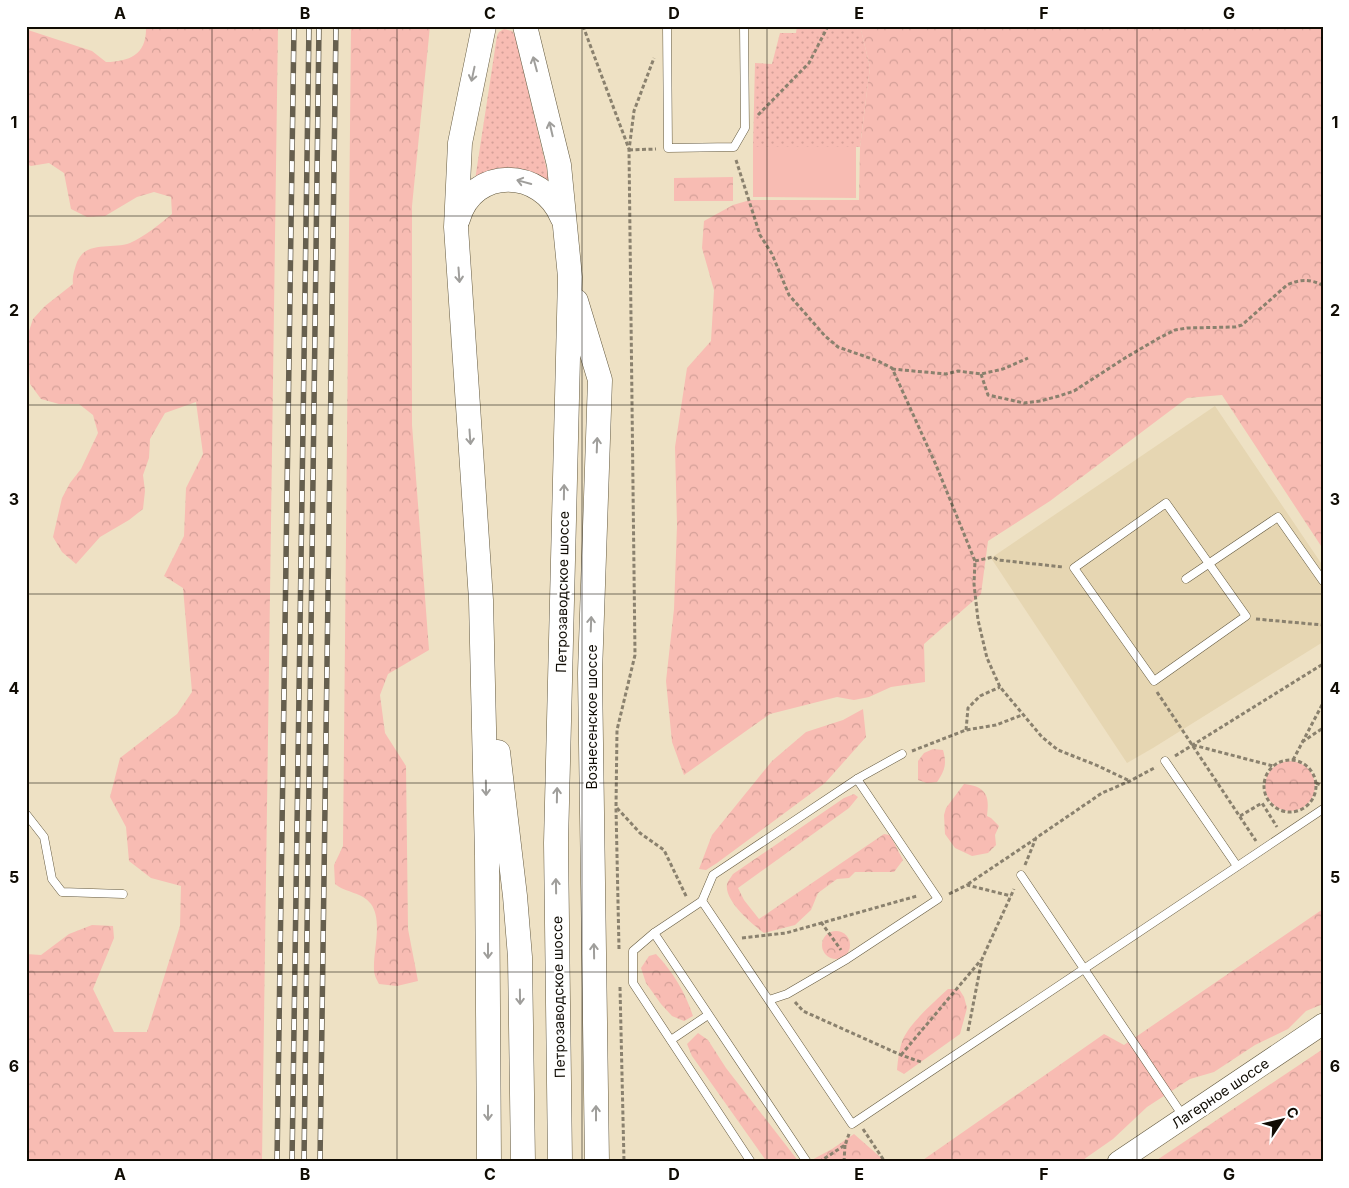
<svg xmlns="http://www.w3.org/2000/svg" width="1349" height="1188" viewBox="0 0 1349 1188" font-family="Inter,sans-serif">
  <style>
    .built { fill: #e6d6b2 }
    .grass { fill: url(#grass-dots) }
    .forest { fill: url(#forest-crowns) }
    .garden { fill: #f8bcb3 }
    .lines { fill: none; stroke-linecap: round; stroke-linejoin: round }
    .lane-casing { stroke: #645a40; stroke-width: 9 }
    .secondary-casing { stroke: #645a40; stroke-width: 22 }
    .primary-casing { stroke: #645a40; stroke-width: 25 }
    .path { stroke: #8a816e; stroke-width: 3; stroke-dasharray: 4 2.5; stroke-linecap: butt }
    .lane { stroke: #fff; stroke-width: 8 }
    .secondary { stroke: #fff; stroke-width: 21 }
    .primary { stroke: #fff; stroke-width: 24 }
    .rail-casing { stroke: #665f4e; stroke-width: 5.5 }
    .rail { stroke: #fff; stroke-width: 4; stroke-dasharray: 11; stroke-linecap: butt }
    .oneway { stroke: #9f9e9b }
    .grid { fill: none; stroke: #100c04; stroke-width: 1; stroke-opacity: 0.55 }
    .labels { text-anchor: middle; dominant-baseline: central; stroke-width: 5; stroke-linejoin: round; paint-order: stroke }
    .street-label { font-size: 14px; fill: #100c04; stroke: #fff }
    .neatline { fill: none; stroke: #100c04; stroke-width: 2 }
    .grid-label { font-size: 16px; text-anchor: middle; font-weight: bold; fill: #100c04 }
  </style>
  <defs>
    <pattern id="grass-dots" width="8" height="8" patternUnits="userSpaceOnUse" patternTransform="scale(1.25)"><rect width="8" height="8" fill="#f8bcb3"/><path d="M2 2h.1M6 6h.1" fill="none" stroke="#d4a098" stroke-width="1.8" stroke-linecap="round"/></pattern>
    <pattern id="forest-crowns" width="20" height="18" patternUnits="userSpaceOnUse" patternTransform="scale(1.25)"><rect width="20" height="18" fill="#f8bcb3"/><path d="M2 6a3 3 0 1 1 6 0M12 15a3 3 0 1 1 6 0" fill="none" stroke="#d4a098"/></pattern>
  </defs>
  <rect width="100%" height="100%" fill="#eee1c4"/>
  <polygon class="built" points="1215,406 1323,566 1323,642 1153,748 1127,763 991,558"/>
  <g class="grass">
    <polygon points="797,26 860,26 870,67 860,147 753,147 755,63 772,64 780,33 796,33"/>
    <polygon points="504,29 512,31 515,35 549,179 549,183 475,180 497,36 499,32"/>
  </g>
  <g class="forest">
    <path d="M146,26H278L262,1162H26V954L41,955L69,934L92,925L113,926L114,938L93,989L114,1032H147L180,926L181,886L151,878L129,861L126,827L110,797L120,758L177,714L192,692L183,588L164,576L184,536L186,488L203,454L196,402L165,413L150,439L149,458L143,475L145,491L143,509L129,520L100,537L76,564L62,552L53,537L62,498L70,483L81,469L98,433L93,415L79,404H59L41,399L30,384L27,337L33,319L45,306L73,284C72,277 74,272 76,265C84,239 112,250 130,243C145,236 160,224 172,214L171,197L154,192L137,197L105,216L87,217L71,209L64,173L49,163L31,166L26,164V27L28,30L92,51L106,62C130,61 147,55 146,26Z"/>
    <path d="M351,26H430L412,206V425L429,650L388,674L380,695L385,733L406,766L408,929L418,981L397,986L379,984C377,980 374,975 374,970C373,951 383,921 371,904C362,892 346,893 335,884L334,865L343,846Z"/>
    <polygon points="860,26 1323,26 1323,549 1222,395 1187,398 1050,501 988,541 981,594 924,644 925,682 891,687 869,697 854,700 837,697 770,714 684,775 672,742 666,681 674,609 677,525 675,447 687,368 711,341 714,290 702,248 704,221 733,205 750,200 859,200 860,147 870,67"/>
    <polygon points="733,177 733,201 674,201 674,178"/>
    <polygon points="863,709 866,737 825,783 717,863 706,870 699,869 712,835 772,761 806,732 843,720"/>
    <path d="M933,749L943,750C947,764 945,770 937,782L927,783L918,780V761L924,753Z"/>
    <circle cx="1290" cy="786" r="25"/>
    <path d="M964,784C986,786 990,796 987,816L991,818L999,826L995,835L996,845L988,853L972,856L955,848L945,834L944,815L946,808Z"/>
    <path d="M854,794L858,797L849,808L738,888L744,900L759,919L884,834L890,835L903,860L894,872H855L849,878L837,879L818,893L811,910L795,925L764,933C752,924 724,901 727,884C728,881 731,877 733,874L844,798Z"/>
    <polygon points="1323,909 1323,1004 1306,1011 1288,1029 1255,1045 1214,1072 1190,1079 1147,1107 1113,1139 1080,1162 920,1162 1104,1034 1124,1045"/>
    <circle cx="836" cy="945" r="14"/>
    <path d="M656,954C673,972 685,992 693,1016L684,1021L672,1016L661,1004L646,983L641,968L649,956Z"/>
    <path d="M948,989H959L964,997L967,1008L960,1034L904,1074L897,1070C898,1060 899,1049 903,1039C911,1022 934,1002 948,989Z"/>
    <polygon points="698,1033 708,1040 726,1068 799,1162 767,1162 692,1056 687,1044"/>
    <polygon points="1323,1049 1323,1162 1154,1162"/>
    <polygon points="854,1134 886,1162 808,1162 832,1149"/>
  </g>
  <polygon class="garden" points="753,147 856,147 856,198 753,197"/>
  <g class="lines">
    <g class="lane-casing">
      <g id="lane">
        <polyline points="667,26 668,148 734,147 745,128 744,26"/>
        <polygon points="1166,503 1246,616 1154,681 1074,568"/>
        <polyline points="1186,579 1278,517 1323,581"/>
        <polyline points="1165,761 1237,866"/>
        <polyline points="857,779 902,754"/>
        <polyline points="26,814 44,837 52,879 62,892 123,894"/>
        <polyline points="1021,875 1183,1116"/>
        <polyline points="702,901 713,875 857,779 938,899 847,959 787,994 769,1000"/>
        <polyline points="654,933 807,1162"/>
        <polyline points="671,1040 708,1015"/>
        <polyline points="751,1162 633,983 633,951 654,933 702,901 852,1124 1323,809"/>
      </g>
    </g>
    <g class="secondary-casing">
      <polyline id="secondary" points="1118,1162 1323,1024"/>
    </g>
    <g class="primary-casing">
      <g id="primary">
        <polyline points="484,26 460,143 456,227 481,600 487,855 489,1162"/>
        <polyline points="525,26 559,165 570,277 556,843 560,1162"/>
        <path d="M458,219C473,166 542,168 562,217"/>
        <polyline points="576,301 600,380 590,673 597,1162"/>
        <polyline points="498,752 515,896 520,957 523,1162"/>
      </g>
    </g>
    <g class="path">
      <polyline points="583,26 629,149"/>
      <polyline points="758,115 809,63 828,26"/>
      <polyline points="629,150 656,149"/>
      <polyline points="736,160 760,235 772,254 789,295 825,336 838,347 878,361 892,368 936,465 975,561 974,584 978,620 987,658 1000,687 1042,737 1058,750 1096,765 1130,781"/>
      <polyline points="892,369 946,374 958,371 981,374 1003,369 1028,358"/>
      <path d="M981,374L988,395L1024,403L1040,401L1059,396L1074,391L1125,358L1159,338L1175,330L1187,328L1235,327L1242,325L1287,285C1300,279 1309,279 1323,285"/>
      <polyline points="975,561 993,557 998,560 1063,567"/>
      <polyline points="1256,619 1323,625"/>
      <polyline points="1157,692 1256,841"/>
      <polyline points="966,730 968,708 980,696 1000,687"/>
      <polyline points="1302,742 1323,728"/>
      <polyline points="1193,745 1273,766"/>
      <polyline points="912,751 966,730 996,725 1022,715"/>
      <polyline points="1175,756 1323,664"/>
      <polyline points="1293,760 1323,703"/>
      <circle cx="1290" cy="786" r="26"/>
      <polyline points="1316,783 1323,786"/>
      <polyline points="617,808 640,833 664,850 687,898"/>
      <polyline points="1240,816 1262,803 1277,827"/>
      <polyline points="1025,865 1036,838 1102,793 1130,781 1156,767"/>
      <polyline points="968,884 1035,839"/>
      <polyline points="949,894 967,885 1011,896"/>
      <polyline points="821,922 841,950"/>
      <polyline points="742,938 786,933 917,896"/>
      <polyline points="619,949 616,808 617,730 635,655 629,150 634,111 654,58"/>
      <polyline points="620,987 624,1162"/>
      <polyline points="795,1002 803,1011 901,1055 921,1062"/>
      <polyline points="968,1031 982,959 1014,889"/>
      <polyline points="901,1055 981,960"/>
      <polyline points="863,1129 885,1162"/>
      <polyline points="819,1162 845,1145 849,1134"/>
      <polyline points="844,1162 845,1145"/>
    </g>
    <use href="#lane" class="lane"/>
    <use href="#secondary" class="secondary"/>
    <use href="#primary" class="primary"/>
    <g class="rail-casing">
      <g id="rail">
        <polyline points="277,1162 294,26"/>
        <polyline points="292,1162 309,26"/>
        <polyline points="304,1162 319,26"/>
        <polyline points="320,1162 336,26"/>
      </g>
    </g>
    <use href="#rail" class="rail"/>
  </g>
  <defs><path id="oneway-shaft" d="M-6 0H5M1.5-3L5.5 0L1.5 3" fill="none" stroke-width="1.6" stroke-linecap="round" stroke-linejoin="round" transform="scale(1.25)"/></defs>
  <g class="oneway">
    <use href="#oneway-shaft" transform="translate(535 64) rotate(-105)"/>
    <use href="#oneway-shaft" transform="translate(473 74) rotate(102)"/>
    <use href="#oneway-shaft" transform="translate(551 129) rotate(-103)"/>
    <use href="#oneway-shaft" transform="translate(524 182) rotate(-165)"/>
    <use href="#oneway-shaft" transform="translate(459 275) rotate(86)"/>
    <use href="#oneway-shaft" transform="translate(470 437) rotate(86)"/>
    <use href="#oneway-shaft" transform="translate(597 445) rotate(-88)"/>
    <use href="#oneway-shaft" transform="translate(564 492) rotate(-89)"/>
    <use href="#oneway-shaft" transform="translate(591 624) rotate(-88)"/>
    <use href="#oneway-shaft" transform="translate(486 788) rotate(89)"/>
    <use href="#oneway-shaft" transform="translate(557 795) rotate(-89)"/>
    <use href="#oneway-shaft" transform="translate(556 886) rotate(-91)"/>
    <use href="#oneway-shaft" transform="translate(488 951) rotate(90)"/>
    <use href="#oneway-shaft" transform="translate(594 951) rotate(-91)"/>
    <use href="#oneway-shaft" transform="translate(520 997) rotate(89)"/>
    <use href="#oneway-shaft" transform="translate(488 1113) rotate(90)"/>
    <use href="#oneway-shaft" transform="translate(596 1113) rotate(-90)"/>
  </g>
  <path class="grid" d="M212,26V1162M397,26V1162M582,26V1162M767,26V1162M952,26V1162M1137,26V1162M26,216H1323M26,405H1323M26,594H1323M26,783H1323M26,972H1323"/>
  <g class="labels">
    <g class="street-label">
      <text transform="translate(562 592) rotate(-89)">Петрозаводское шоссе</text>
      <text transform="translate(591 717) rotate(-90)">Вознесенское шоссе</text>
      <text transform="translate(558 997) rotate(-91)">Петрозаводское шоссе</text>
      <text transform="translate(1220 1093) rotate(-34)">Лагерное шоссе</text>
    </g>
  </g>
  <rect width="1349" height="1188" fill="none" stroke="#ffffff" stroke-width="55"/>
  <g transform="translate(1282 1120) rotate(55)" stroke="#ffffff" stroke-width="4" paint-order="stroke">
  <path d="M0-4L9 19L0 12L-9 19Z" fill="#100c04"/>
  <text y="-8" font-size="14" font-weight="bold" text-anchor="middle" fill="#100c04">С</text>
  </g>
  <rect x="28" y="28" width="1294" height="1132" class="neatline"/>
  <g class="grid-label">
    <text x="120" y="19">A</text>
    <text x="305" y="19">B</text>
    <text x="490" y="19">C</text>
    <text x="674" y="19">D</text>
    <text x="859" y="19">E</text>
    <text x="1044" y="19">F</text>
    <text x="1229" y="19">G</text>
    <text x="14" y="128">1</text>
    <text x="1335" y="128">1</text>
    <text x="14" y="316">2</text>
    <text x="1335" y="316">2</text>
    <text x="14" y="505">3</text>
    <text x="1335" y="505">3</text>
    <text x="14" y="694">4</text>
    <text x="1335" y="694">4</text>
    <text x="14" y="883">5</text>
    <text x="1335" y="883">5</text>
    <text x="14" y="1072">6</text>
    <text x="1335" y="1072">6</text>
    <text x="120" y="1180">A</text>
    <text x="305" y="1180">B</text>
    <text x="490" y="1180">C</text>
    <text x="674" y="1180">D</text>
    <text x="859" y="1180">E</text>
    <text x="1044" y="1180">F</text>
    <text x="1229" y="1180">G</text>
  </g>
</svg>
